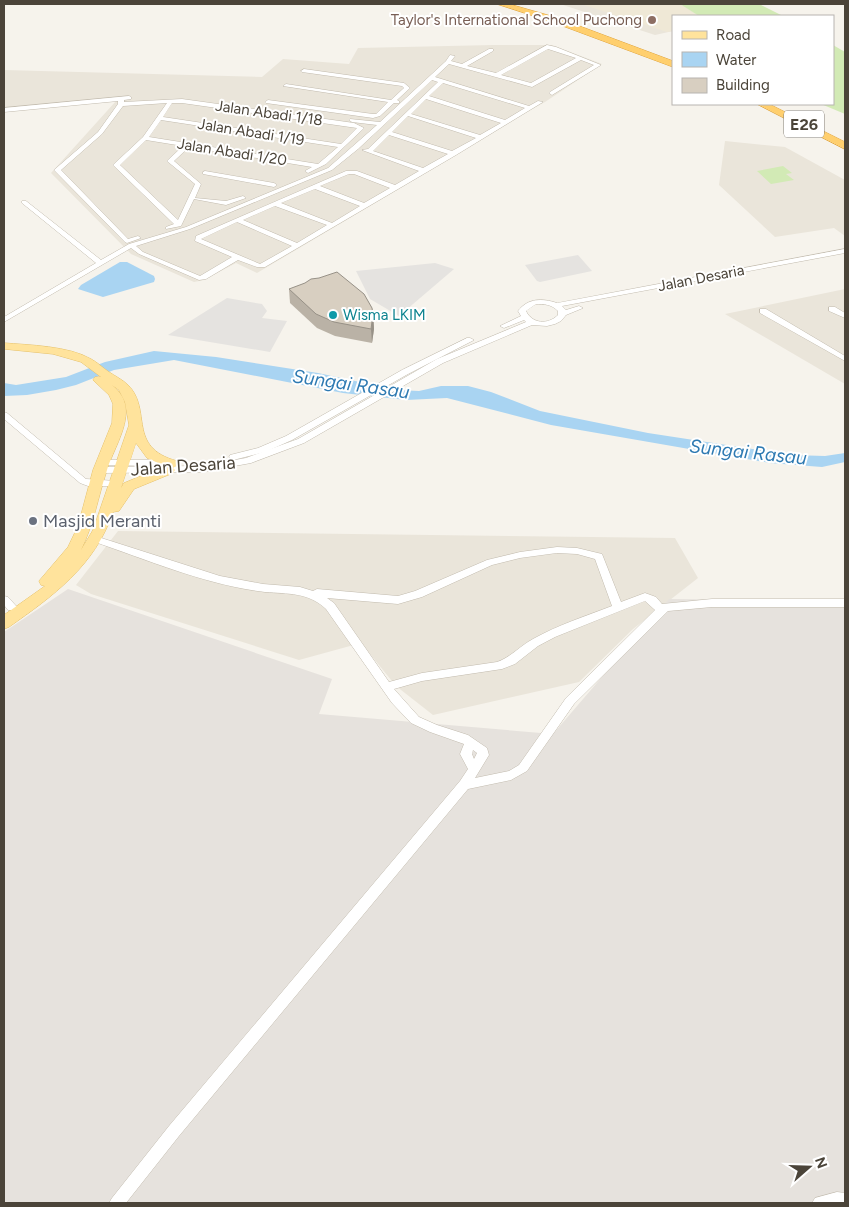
<svg xmlns="http://www.w3.org/2000/svg" width="849" height="1207" viewBox="0 0 849 1207" font-family="Figtree,sans-serif">
  <style>
    .residential { fill: #eae5da }
    .industrial { fill: #e6e2dd }
    .education { fill: #efe8d6 }
    .green { fill: #d2eab5 }
    .parking { fill: #e5e3e0 }
    .water { fill: #a9d4f2 }
    .lines { fill: none; stroke-linecap: round; stroke-linejoin: round }
    .street-casing { stroke: #c2bbae; stroke-width: 1 }
    .primary-casing { stroke: #e6c16a; stroke-width: 1 }
    .highway-casing { stroke: #e0a43c; stroke-width: 1 }
    .street { fill: #fff; fill-rule: evenodd }
    .primary { fill: #ffe39c; fill-rule: evenodd }
    .highway { fill: #ffcf6e; fill-rule: evenodd }
    .wall { fill: #bab2a6 }
    .shaded-wall { fill: #979187 }
    .building { fill: #d8cfc1; stroke: #979187 }
    .education-dot { fill: #8d6e63; stroke: #fff; stroke-width: 2 }
    .culture-dot { fill: #0f9aa8; stroke: #fff; stroke-width: 2 }
    .worship-dot { fill: #6b7280; stroke: #fff; stroke-width: 2 }
    .labels { text-anchor: middle; dominant-baseline: central; stroke-width: 4; stroke-linejoin: round; paint-order: stroke }
    .far-education-label { font-size: 15px; fill: #785e54; stroke: #fff; text-anchor: end }
    .far-street-label { font-size: 15px; fill: #4b4439; stroke: #fff }
    .far-culture-label { font-size: 15px; fill: #0d838f; stroke: #fff; text-anchor: start }
    .shield { fill: #fff; stroke: #817c74; stroke-width: 1 }
    .shield-label { font-size: 16px; font-weight: bold; fill: #4b4439 }
    .street-label { font-size: 18px; fill: #4b4439; stroke: #fff }
    .worship-label { font-size: 18px; fill: #5b616d; stroke: #fff; text-anchor: start }
    .water-label { font-size: 19px; font-style: italic; fill: #2e7ab2; stroke: #fff }
  </style>
  <rect width="100%" height="100%" fill="#f6f3ec"/>
  <g class="residential">
    <polygon points="560,4 680,4 699,16 673,16 673,31 655,35"/>
    <polygon points="493,45 552,45 602,64 545,102 503,125 458,154 257,273 236,263 204,280 194,282 131,254 51,173 116,101 4,112 4,70 262,77 283,59 349,64 358,48"/>
    <polygon points="725,141 785,147 845,180 845,236 834,228 775,237 719,185"/>
    <polygon points="845,289 845,384 725,314"/>
    <polygon points="118,531 675,538 698,578 633,629 579,682 433,715 396,686 361,643 299,660 91,594 76,585"/>
  </g>
  <polygon class="industrial" points="68,589 332,679 319,714 553,734 669,599 845,601 845,1203 4,1203 4,632"/>
  <polygon class="education" points="581,4 680,4 699,16 673,16 673,31 667,32"/>
  <g class="green">
    <polygon points="680,4 759,4 783,16 699,16"/>
    <polygon points="833,45 845,52 845,114 821,104 833,104"/>
    <polygon points="783,166 792,173 786,174 794,180 771,184 757,171"/>
  </g>
  <g class="parking">
    <polygon points="578,255 592,271 540,282 537,281 525,265"/>
    <polygon points="435,263 454,269 399,316 370,299 356,271"/>
    <polygon points="227,298 262,304 267,311 262,318 287,321 270,352 168,335"/>
  </g>
  <g class="water">
    <polygon points="120,262 127,262 154,276 155,279 154,282 103,297 78,289 81,285"/>
    <polygon points="154,351 216,357 318,373 397,390 419,391 441,386 468,386 491,392 540,411 648,433 792,455 825,456 845,453 845,462 822,467 770,463 551,425 447,398 406,400 343,393 174,360 114,370 76,385 56,390 27,395 4,396 4,383 16,385 66,377 105,362"/>
  </g>
  <g class="lines">
    <g class="street-casing">
      <g id="street">
        <path d="M547,45L556,47L601,65L552,95L549,93L550,92L594,65L581,60L532,87L449,64L435,77L529,106L538,101L543,102L456,155L265,267H257L238,260L206,279L199,280L139,254L131,248L4,322V317L96,263L22,203V201H26L101,260L129,244L186,227L328,168L377,125L352,122L349,120L350,119L380,122L446,61L450,55L455,56L451,61L462,64L489,49H493V51L467,66L496,73ZM548,49L576,58L531,83L501,75ZM432,80L438,82L368,149L362,150L419,171L395,185L357,171H346L196,236L195,241L232,257L200,276L143,252L136,246L190,229L332,170L358,149ZM443,83L525,108L505,120L429,96ZM426,99L501,123L480,135L411,114ZM408,116L476,138L452,151L392,132ZM389,135L448,154L423,168L373,151ZM349,174H354L390,188L364,203L320,186ZM315,189L360,206L332,223L281,203ZM275,206L327,225L297,243L243,220ZM237,222L292,246L260,264L201,239Z"/>
        <polygon points="304,69 404,83 410,88 397,100 399,101 399,103 394,103 380,116 373,118 266,103 265,102 268,100 373,114 376,114 388,102 283,86 286,84 391,100 404,88 402,86 302,72 301,71"/>
        <path d="M129,96L131,97V99L124,100V102L182,99L354,123L364,128L326,164L308,173L305,171L312,167L189,147L174,161L201,184L195,198L226,201L243,196L246,198L226,205L194,199L181,226L166,229V227L174,224L113,165L143,137L167,103L123,106L102,134L61,170L128,239L138,236L141,238L127,243L125,242L54,170L98,132L118,104V101L4,112V108ZM172,103H182L357,128L341,144L163,117ZM161,120L338,147L318,164L149,137ZM146,140L183,146L167,161L195,184L178,220L120,165Z"/>
        <polygon points="205,171 274,183 277,185 274,187 203,174 203,172"/>
        <path d="M845,249V253L562,306L566,310L579,306L583,308L566,315L561,321L555,324L547,326L532,325L443,363L304,443L251,463L202,472L100,473L96,470L100,467L202,466L246,458L298,439L437,359L526,322L524,320L504,328L500,326L521,316L518,311C528,298 542,298 557,303ZM536,304C544,304 551,304 558,311V315C548,325 532,324 526,311Z"/>
        <polygon points="829,307 835,307 845,313 845,318 829,311"/>
        <polygon points="760,309 766,309 845,356 845,361 760,313"/>
        <polygon points="467,338 470,338 474,340 408,374 292,440 265,452 233,460 229,457 230,455 258,448 286,436 402,370"/>
        <polygon points="4,412 7,413 86,479 116,481 119,482 120,484 119,486 88,486 80,483 4,419"/>
        <polygon points="103,460 154,460 158,463 154,466 100,465 99,463"/>
        <path d="M95,536L220,576L263,584L300,587L313,591L317,589L398,596L415,591L487,560L520,552L557,547L577,548L602,554L621,602L645,593L656,597L662,604L712,599H845V607H712L668,611L574,704L527,771L511,780L468,789L179,1136L126,1203H109L112,1198L169,1126L460,781L468,769L460,754L464,744L430,732L411,723L392,703L326,609C308,592 288,594 265,592C206,585 148,560 92,541L90,539L92,537ZM557,553L577,554L595,559L612,606C586,616 558,625 533,639C520,646 511,657 497,662L422,673L389,682L334,603L327,598L398,604L422,597L492,565L520,558ZM645,601L655,610L566,698L519,765L509,771L475,778L489,755L487,748L468,735L437,725L419,717L394,689L422,681L502,669L515,664L538,646L555,637ZM473,750L477,753L474,759L472,754Z"/>
        <polygon points="4,596 8,597 17,607 16,610 8,610 4,605"/>
        <polygon points="837,1192 845,1193 845,1203 812,1203 815,1198"/>
      </g>
    </g>
    <g class="primary-casing">
      <path id="primary" d="M4,343C29,345 69,346 91,359C97,362 103,368 109,372C115,376 123,380 128,385C153,410 126,447 177,461L179,464L173,468L175,470L173,473L134,489L119,511L113,512C95,566 53,596 9,627L4,629V615L45,586L41,585L39,581L68,547L78,526L93,470L112,423L113,404L109,395L93,380L95,377H101L81,362L53,354L4,349ZM112,385L119,390L125,402L129,425L93,530L81,550C94,524 98,497 107,470C113,450 130,425 125,404C123,396 118,390 112,385ZM136,443L147,458L165,466L124,483L121,488Z"/>
    </g>
    <g class="highway-casing">
      <g id="highway">
        <polygon points="497,4 509,4 558,18 673,61 673,67 552,22"/>
        <polygon points="757,104 769,104 845,142 845,149"/>
      </g>
    </g>
    <use href="#street" class="street"/>
    <use href="#primary" class="primary"/>
    <use href="#highway" class="highway"/>
  </g>
  <polygon class="wall" points="289,289 373,314 374,329 372,343 335,336 317,328 290,303"/>
  <polygon class="shaded-wall" points="373,314 374,329 372,343 371,329"/>
  <polygon class="building" points="337,272 364,294 372,308 373,314 371,329 334,322 316,314 289,289 305,283 311,279 319,278"/>
  <circle class="education-dot" cx="652" cy="20" r="5"/>
  <circle class="culture-dot" cx="333" cy="315" r="5"/>
  <circle class="worship-dot" cx="33" cy="521" r="5"/>
  <g class="labels">
    <g class="far-education-label">
      <text x="642" y="20">Taylor's International School Puchong</text>
    </g>
    <g class="far-street-label">
      <text transform="translate(269 113) rotate(8)">Jalan Abadi 1/18</text>
      <text transform="translate(251 132) rotate(9)">Jalan Abadi 1/19</text>
      <text transform="translate(232 152) rotate(9)">Jalan Abadi 1/20</text>
      <text transform="translate(701 278) rotate(-11)">Jalan Desaria</text>
    </g>
    <g class="far-culture-label">
      <text x="343" y="315">Wisma LKIM</text>
    </g>
    <rect class="shield" x="784" y="110.5" width="40" height="27" rx="4"/>
    <g class="shield-label">
      <text x="804" y="124">E26</text>
    </g>
    <g class="street-label">
      <text transform="translate(183 466) rotate(-4)">Jalan Desaria</text>
    </g>
    <g class="worship-label">
      <text x="43" y="521">Masjid Meranti</text>
    </g>
    <g class="water-label">
      <text transform="translate(351 384) rotate(8)">Sungai Rasau</text>
      <text transform="translate(748 452) rotate(6)">Sungai Rasau</text>
    </g>
  </g>
  <rect width="849" height="1207" fill="none" stroke="#4b4439" stroke-width="10"/>
  <rect x="672" y="15" width="162" height="90" fill="#ffffff" stroke="#b7b4b0"/>
  <rect x="682" y="31" width="25" height="8" fill="#ffe39c" stroke="#b7b4b0"/>
  <text x="716" y="40" font-size="15" fill="#4b4439">Road</text>
  <rect x="682" y="52" width="25" height="15" fill="#a9d4f2" stroke="#b7b4b0"/>
  <text x="716" y="65" font-size="15" fill="#4b4439">Water</text>
  <rect x="682" y="78" width="25" height="15" fill="#d8cfc1" stroke="#b7b4b0"/>
  <text x="716" y="90" font-size="15" fill="#4b4439">Building</text>
  <g transform="translate(809 1167) rotate(70)" stroke="#ffffff" stroke-width="4" paint-order="stroke">
  <path d="M0-4L9 19L0 12L-9 19Z" fill="#4b4439"/>
  <text y="-8" font-size="14" font-weight="bold" text-anchor="middle" fill="#4b4439">N</text>
  </g>
</svg>
